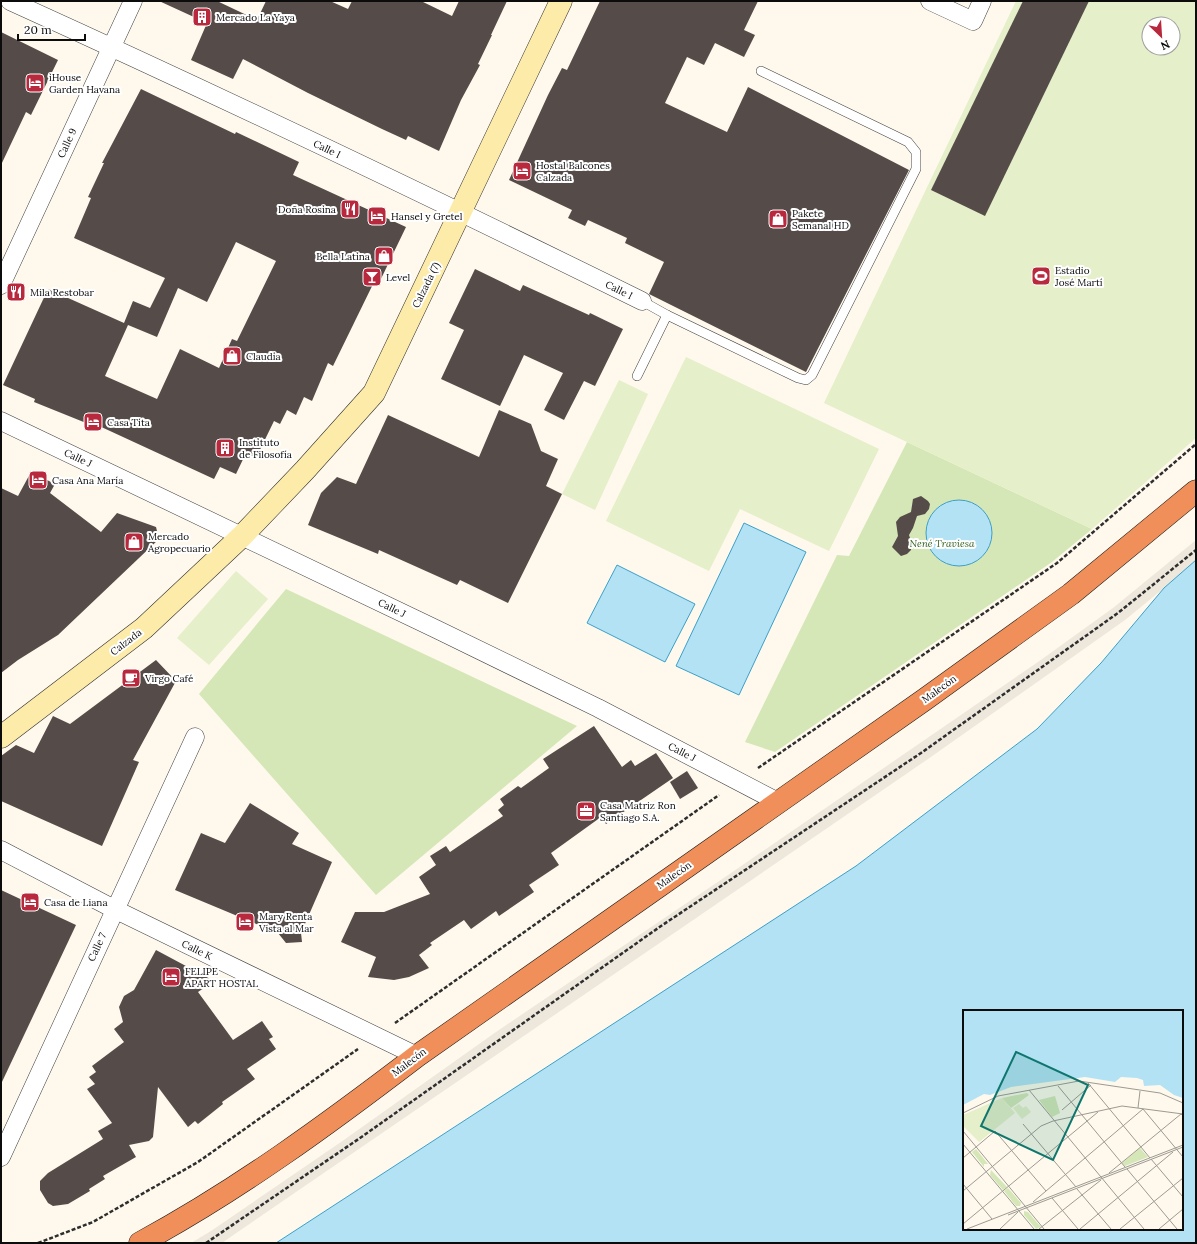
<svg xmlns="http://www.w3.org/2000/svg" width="1197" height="1244" viewBox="0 0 1197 1244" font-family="Lora,serif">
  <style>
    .green { fill: #d5e7b7 }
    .pitch { fill: #e5efc9; fill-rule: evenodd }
    .plaza { fill: #ede7dc }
    .water { fill: #b3e2f4; stroke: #3c9fc9; fill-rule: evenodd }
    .building { fill: #554c49; fill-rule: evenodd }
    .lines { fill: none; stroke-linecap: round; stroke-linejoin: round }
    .lane-casing { stroke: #3f3f3f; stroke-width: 10 }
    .street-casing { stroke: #3f3f3f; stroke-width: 19 }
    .secondary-casing { stroke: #2e2e2e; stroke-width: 23 }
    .highway-casing { stroke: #1d1d1d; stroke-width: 23 }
    .path { stroke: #2e2e2e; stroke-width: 2.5; stroke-dasharray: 4 2; stroke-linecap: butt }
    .lane { stroke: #fff; stroke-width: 9 }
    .street { stroke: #fff; stroke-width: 18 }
    .secondary { stroke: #fdeba9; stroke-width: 22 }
    .highway { stroke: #f08f59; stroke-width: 22 }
    .labels { text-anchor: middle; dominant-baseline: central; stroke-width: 4; stroke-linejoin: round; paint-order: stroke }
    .poi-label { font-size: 10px; fill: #0c0c0c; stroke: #fff; text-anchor: start }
    .street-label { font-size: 10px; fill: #0c0c0c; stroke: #fff }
    .park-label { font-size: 10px; font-style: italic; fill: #33621f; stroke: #fff }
    .inset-road { fill: none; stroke: #9d9a92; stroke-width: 1 }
    .view { fill: #0f766e; fill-opacity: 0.15; stroke: #0f766e; stroke-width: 2 }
    .inset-edge { fill: none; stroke: #0c0c0c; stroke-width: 2 }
  </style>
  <rect width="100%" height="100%" fill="#fef9ec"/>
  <g class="green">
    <polygon points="907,442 1092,529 1052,562 775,752 745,742 837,555 849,556"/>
    <polygon points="286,589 577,726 376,895 199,694"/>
  </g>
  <g class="pitch">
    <path d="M1016,1H1196V438L1092,529L824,403ZM1149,24H1173V48H1149Z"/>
    <polygon points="686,357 879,449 829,551 740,509 709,571 606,521"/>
    <polygon points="619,380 648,394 595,510 562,494"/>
    <polygon points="236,571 268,599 209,665 177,638"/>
  </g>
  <polygon class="plaza" points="1196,540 1196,560 1164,588 1125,620 928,759 229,1238 222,1243 191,1243 211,1231 341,1142 496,1032 731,873 1038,662 1113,608"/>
  <g class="water">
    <circle cx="959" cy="533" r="33"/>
    <polygon points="744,523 806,552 739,695 676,666"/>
    <path d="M1196,560V1243H276L856,866L1037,729L1101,663L1164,588ZM964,1011H1182V1229H964Z"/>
    <polygon points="617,565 695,604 665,662 587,623"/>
  </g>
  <g class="building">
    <polygon points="159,1 217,1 257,20 266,1 330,1 348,9 352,1 421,1 452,16 459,1 507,1 491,35 492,35 478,64 480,65 461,100 439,151 408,136 406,140 382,129 308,93 243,59 233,79 191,60 207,23"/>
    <polygon points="600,1 758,1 744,30 755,35 744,57 715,43 704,65 687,57 665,103 727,132 748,87 909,170 806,372 649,294 664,262 625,243 627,238 588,220 585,226 568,218 572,210 509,180 548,95 562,68 567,70"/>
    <polygon points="1023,1 1089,1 985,216 931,190"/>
    <polygon points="1,32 58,60 31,115 26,112 1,165"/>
    <path d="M141,89L235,134L236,132L299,162L293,175L406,227L379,283L375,280L333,366L328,363L312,401L304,397L296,415L287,410L280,424L274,421L256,458L246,453L236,474L220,467L214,479L97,425L96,427L34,402L35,399L3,385L48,289L124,323L133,301L150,308L165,278L74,238L91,198L88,197L104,163H102ZM236,242L276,261L237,341L232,339L219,368L180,349L157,399L105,376L128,325L157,337L178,288L207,302Z"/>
    <polygon points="475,269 520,291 523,285 589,315 590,313 623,329 595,386 584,381 564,420 544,410 563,373 524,355 500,406 441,379 464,330 449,323"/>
    <polygon points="499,410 531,424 541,451 558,459 546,486 562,494 508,603 460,580 457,585 379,550 378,554 308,525 321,493 337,477 356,484 388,415 479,457"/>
    <polygon points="31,472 55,484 50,493 101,532 117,513 156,527 159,539 58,635 18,660 1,673 1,488 18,496"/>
    <polygon points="921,496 928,501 930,504 929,509 925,514 917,516 913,528 909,535 912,544 911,550 907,554 901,556 892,547 898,536 896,522 900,517 911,512 913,499"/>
    <polygon points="156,660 176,681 133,760 139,762 102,846 1,801 1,756 16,745 34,753 53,716 70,724"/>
    <polygon points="594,726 622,767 631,760 635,766 656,753 673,778 606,824 601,817 551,853 559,865 529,885 534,892 499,916 496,911 471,929 464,920 430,943 432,945 419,955 429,968 409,977 394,980 368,977 376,957 341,942 355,912 384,912 430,894 419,877 436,865 430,856 446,846 450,852 503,816 498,810 504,805 500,799 518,786 521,788 549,768 543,759"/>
    <polygon points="687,771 698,788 680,799 670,782"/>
    <polygon points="250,803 299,833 292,844 332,862 301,933 302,942 286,943 278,933 175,890 201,833 225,843"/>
    <polygon points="1,890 76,925 1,1084"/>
    <polygon points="156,950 214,981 198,992 233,1040 262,1021 273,1037 269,1039 276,1049 247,1069 255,1079 222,1102 223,1104 198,1124 195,1121 188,1127 158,1087 153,1137 149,1141 129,1145 136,1157 103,1176 105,1179 89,1189 90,1191 68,1204 53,1206 48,1203 40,1190 40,1181 48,1173 103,1139 98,1131 112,1123 87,1089 95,1084 89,1077 96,1072 92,1066 124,1042 114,1029 123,1022 119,1007 124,996 134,990"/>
  </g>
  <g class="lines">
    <g class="lane-casing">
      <g id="lane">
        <polyline points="642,301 667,315 798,378 806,380 812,375 916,169 916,152 908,142 761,71"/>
        <polyline points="637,376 667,315"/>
      </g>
    </g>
    <g class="street-casing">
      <g id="street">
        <path d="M10,1C222,97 433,198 642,301"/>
        <polyline points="930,1 973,21 982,1"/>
        <polyline points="1,285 133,1"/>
        <polyline points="1,421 436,629 598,708 778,802"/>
        <polyline points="1,850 114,909 417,1056"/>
        <polyline points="1,1157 195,737"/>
      </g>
    </g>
    <g class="secondary-casing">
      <polyline id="secondary" points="1,737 144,628 242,536 305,470 374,393 561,1"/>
    </g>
    <g class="highway-casing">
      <path id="highway" d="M140,1243C238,1190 328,1124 417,1056L924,700L1071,594L1196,491"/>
    </g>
    <g class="path">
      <polyline points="758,768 1057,563 1196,444"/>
      <polyline points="395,1023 719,795"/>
      <polyline points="38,1243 93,1222 198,1162 358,1049"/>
      <polyline points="206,1243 360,1138 661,926 921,753 1118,613 1196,550"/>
    </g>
    <use href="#lane" class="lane"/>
    <use href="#street" class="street"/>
    <use href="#secondary" class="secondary"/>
    <use href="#highway" class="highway"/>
  </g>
  <defs>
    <g id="building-square" transform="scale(1)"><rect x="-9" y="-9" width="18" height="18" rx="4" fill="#b8293e" stroke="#fff"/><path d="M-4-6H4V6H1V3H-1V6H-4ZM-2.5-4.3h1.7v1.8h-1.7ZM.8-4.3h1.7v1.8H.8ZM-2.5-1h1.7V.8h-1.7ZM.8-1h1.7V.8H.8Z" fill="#fff"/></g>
    <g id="hotel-square" transform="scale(1)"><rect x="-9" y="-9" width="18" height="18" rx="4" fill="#b8293e" stroke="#fff"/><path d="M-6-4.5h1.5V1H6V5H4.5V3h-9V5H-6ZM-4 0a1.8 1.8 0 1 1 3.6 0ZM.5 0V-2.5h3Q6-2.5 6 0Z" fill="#fff"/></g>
    <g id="restaurant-square" transform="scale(1)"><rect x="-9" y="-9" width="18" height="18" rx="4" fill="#b8293e" stroke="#fff"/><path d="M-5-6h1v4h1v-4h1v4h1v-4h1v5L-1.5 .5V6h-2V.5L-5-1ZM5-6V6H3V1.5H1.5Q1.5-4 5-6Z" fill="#fff"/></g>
    <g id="shop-square" transform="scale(1)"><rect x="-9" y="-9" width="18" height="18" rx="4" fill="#b8293e" stroke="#fff"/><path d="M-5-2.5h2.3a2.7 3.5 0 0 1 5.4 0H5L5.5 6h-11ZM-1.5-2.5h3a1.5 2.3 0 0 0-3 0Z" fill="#fff"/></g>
    <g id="stadium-square" transform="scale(1)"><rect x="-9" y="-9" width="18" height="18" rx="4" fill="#b8293e" stroke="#fff"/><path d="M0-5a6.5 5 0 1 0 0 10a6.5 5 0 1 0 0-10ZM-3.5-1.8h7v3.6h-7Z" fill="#fff"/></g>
    <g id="bar-square" transform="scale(1)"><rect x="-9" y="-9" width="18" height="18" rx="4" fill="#b8293e" stroke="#fff"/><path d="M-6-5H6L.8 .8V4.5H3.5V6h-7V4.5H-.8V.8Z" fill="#fff"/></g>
    <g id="cafe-square" transform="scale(1)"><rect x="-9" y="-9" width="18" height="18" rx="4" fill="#b8293e" stroke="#fff"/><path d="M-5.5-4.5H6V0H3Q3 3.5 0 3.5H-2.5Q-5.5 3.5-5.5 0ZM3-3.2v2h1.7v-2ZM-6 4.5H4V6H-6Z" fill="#fff"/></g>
    <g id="office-square" transform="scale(1)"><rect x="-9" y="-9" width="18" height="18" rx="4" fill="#b8293e" stroke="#fff"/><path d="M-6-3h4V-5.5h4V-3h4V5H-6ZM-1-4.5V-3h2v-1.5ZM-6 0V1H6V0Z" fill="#fff"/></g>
  </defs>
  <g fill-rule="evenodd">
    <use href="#building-square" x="202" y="17"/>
    <use href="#hotel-square" x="35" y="83"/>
    <use href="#hotel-square" x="522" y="171"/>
    <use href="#restaurant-square" x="350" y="209"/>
    <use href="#hotel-square" x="377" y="216"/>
    <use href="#shop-square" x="778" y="219"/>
    <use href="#shop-square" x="384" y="256"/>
    <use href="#stadium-square" x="1041" y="276"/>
    <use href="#bar-square" x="372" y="277"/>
    <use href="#restaurant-square" x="16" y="292"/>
    <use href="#shop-square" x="232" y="356"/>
    <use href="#hotel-square" x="93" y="422"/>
    <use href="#building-square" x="225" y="448"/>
    <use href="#hotel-square" x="38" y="480"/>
    <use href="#shop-square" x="134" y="542"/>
    <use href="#cafe-square" x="131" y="678"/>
    <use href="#office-square" x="586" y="811"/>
    <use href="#hotel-square" x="30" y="902"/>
    <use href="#hotel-square" x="245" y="922"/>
    <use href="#hotel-square" x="171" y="977"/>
  </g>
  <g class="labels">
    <g class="poi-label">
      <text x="216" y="17">Mercado La Yaya</text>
      <text x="49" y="77">iHouse<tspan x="49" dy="12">Garden Havana</tspan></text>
      <text x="536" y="165">Hostal Balcones<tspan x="536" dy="12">Calzada</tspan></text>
      <text x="336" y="209" text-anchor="end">Doña Rosina</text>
      <text x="792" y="213">Pakete<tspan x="792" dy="12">Semanal HD</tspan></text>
      <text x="391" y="216">Hansel y Gretel</text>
      <text x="370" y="256" text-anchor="end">Bella Latina</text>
      <text x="1055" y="270">Estadio<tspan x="1055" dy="12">José Martí</tspan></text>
      <text x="386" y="277">Level</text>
      <text x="30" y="292">Mila Restobar</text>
      <text x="246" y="356">Claudia</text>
      <text x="107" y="422">Casa Tita</text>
      <text x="239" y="442">Instituto<tspan x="239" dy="12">de Filosofía</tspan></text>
      <text x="52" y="480">Casa Ana María</text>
      <text x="148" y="536">Mercado<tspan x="148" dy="12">Agropecuario</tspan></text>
      <text x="145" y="678">Virgo Café</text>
      <text x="600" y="805">Casa Matriz Ron<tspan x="600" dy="12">Santiago S.A.</tspan></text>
      <text x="44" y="902">Casa de Liana</text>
      <text x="259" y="916">Mary Renta<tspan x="259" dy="12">Vista al Mar</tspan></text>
      <text x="185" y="971">FELIPE<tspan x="185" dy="12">APART HOSTAL</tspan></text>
    </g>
    <g class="street-label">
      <text transform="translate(67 143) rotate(-65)">Calle 9</text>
      <text transform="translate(327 149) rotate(25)">Calle I</text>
      <text transform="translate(426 285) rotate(-64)">Calzada (7)</text>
      <text transform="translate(619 290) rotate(26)">Calle I</text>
      <text transform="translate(78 458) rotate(25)">Calle J</text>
      <text transform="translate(392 608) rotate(26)">Calle J</text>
      <text transform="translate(126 642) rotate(-38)">Calzada</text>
      <text transform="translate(939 689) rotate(-36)">Malecón</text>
      <text transform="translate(682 752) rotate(27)">Calle J</text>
      <text transform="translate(674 875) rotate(-35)">Malecón</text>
      <text transform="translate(97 947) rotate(-65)">Calle 7</text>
      <text transform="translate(197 950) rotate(26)">Calle K</text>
      <text transform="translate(409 1062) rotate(-37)">Malecón</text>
    </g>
    <g class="park-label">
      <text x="942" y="543">Nené Traviesa</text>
    </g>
  </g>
  <g transform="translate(963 1010)">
    <rect width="220" height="220" fill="#fef9ec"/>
    <path d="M64,83L66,85L48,98L39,88ZM92,86L97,103L89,107L76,90ZM177,138L185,147L162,156L159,153ZM13,139L25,154H21V157L9,142ZM28,160L44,177L40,180L27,165ZM45,178L58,193L57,196H53L41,181ZM61,201L65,202L78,217L73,219L61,205Z" fill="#d5e7b7"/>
    <path d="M39,88L52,103L16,132L0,116V105ZM56,94L60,98L63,96L68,102L59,109L50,98Z" fill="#e5efc9"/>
    <path d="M0,1H220V88L211,85L197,75L181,76L180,70L174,68L158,67L152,72L122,67L48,77L27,85L21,84L0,95Z" fill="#b3e2f4"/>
    <path class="inset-road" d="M125,73L187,148M95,76L162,157M66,80L181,219M175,98L177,81M99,100L128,75M0,103L35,86L116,71L197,83L220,93M60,114L113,177M0,121L81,219M0,134L71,219M0,148L32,121L83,181M188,149L220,187M164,159L214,219M146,163L218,104L220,106M0,174L29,209M114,179L148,219M0,181L78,116L90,111L159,96L220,104M89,188L115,219M70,192L180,99L220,147M45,205L220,137M0,214L135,102M4,219L220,135M37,219L55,202M76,219L138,170M117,219L210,142M157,219L220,168M196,219L220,199"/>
    <path class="view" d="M53,42L125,75L90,150L18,116Z"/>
    <rect width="220" height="220" class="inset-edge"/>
  </g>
  <rect width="1197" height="1244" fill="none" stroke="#0c0c0c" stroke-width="4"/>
  <g transform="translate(1161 36) rotate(155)"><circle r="19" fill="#ffffff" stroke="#9e9e9e"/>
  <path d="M0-3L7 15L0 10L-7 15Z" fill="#b8293e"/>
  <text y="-6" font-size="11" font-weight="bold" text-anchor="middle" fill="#0c0c0c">N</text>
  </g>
  <path d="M18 34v6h67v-6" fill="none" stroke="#0c0c0c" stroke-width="2"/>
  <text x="24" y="34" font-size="12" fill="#0c0c0c" stroke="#ffffff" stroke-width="3" paint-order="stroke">20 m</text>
</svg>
